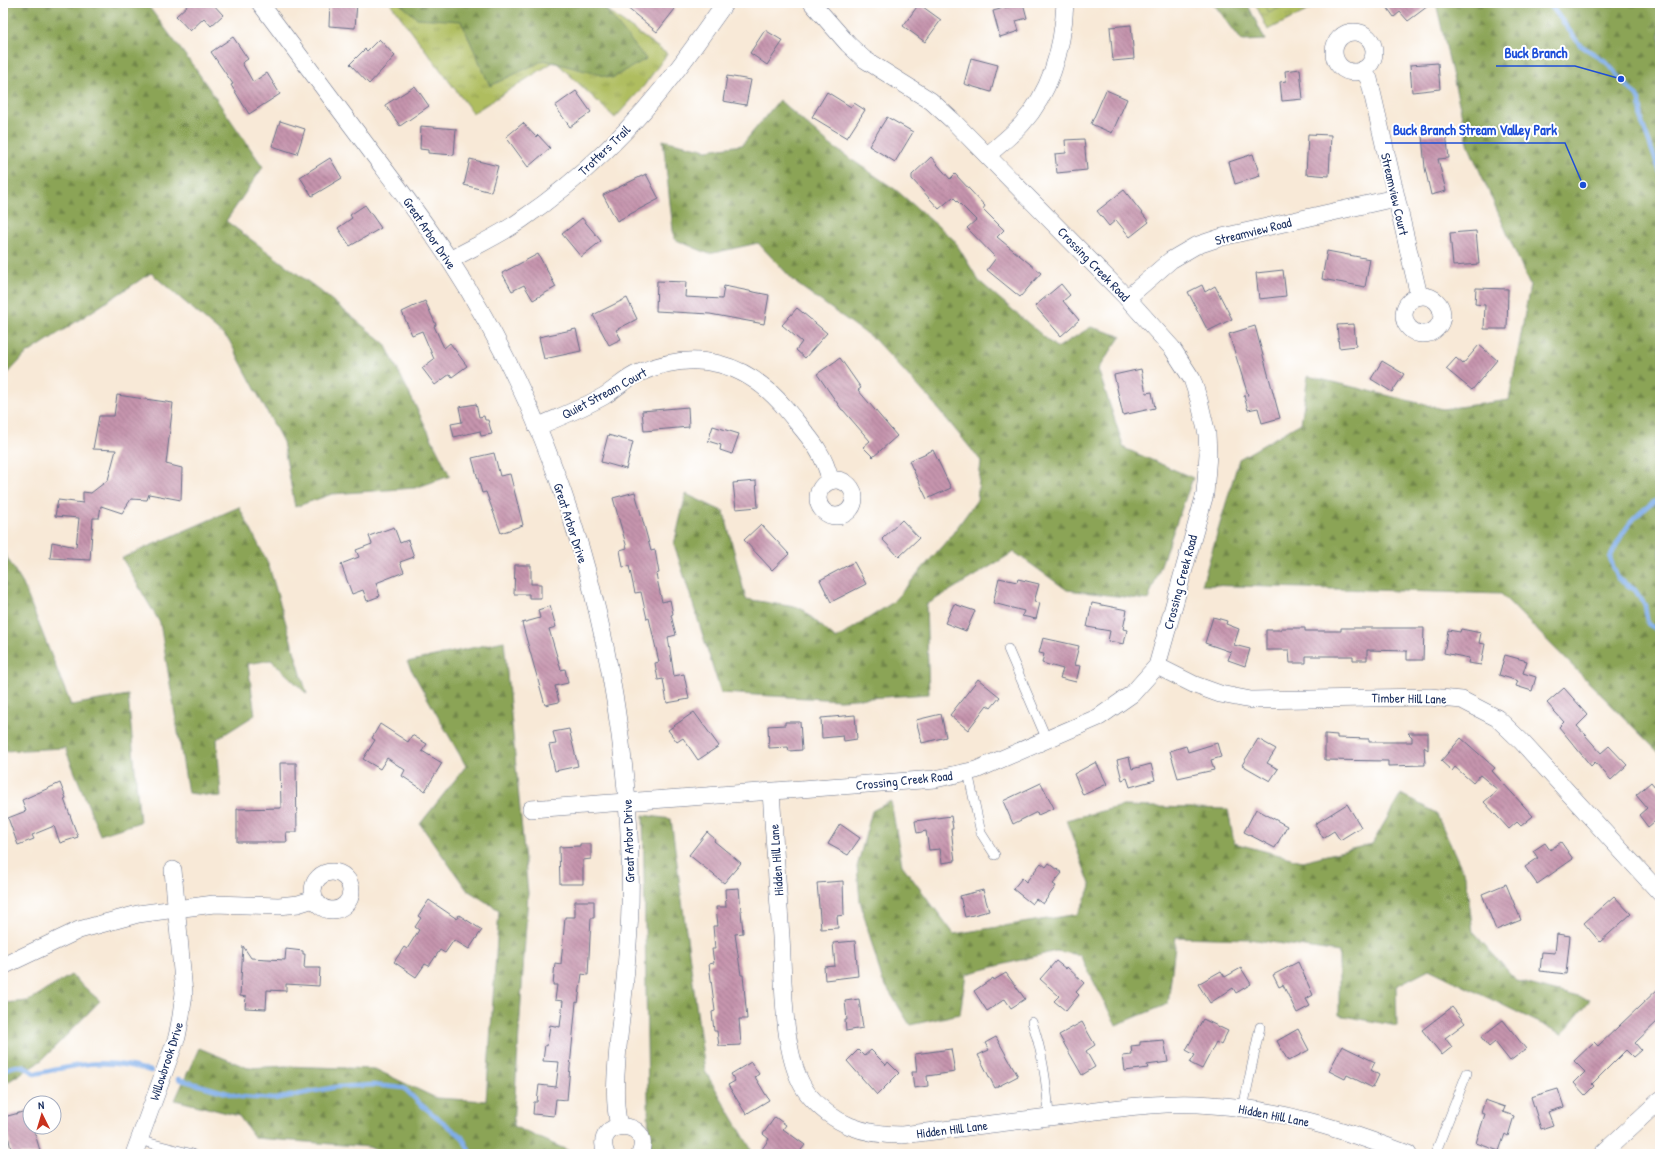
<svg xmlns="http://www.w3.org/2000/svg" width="1663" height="1157" viewBox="0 0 1663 1157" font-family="'Patrick Hand',sans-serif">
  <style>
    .grass { fill: url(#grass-tufts); stroke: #65765e }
    .forest { fill: url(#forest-firs); stroke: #536a5a }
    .pitch { fill: #afbd5f; stroke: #65765e }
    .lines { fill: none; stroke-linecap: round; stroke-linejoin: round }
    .stream { stroke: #7fade9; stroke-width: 4.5 }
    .building { fill: url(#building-back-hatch) }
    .lane-casing { stroke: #687088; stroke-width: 10 }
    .street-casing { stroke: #687088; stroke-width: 18 }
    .lane { stroke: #fff; stroke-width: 9 }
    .street { stroke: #fff; stroke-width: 17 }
    .labels { text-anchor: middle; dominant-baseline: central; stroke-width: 4; stroke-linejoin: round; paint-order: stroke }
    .street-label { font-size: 13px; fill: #1b2f5e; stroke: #fff }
    .leader { fill: none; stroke: #1d4ed8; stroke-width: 1.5 }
    .callout-dot { fill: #1d4ed8; stroke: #fff; stroke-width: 1.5 }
    .callout-label { font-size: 14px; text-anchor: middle; font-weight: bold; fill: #1d4ed8; stroke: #fff; stroke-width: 4; stroke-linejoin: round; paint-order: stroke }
  </style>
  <defs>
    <pattern id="grass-tufts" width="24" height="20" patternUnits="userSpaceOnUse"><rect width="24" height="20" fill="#afbd5f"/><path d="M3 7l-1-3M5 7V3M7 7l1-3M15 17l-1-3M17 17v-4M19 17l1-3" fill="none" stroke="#8e9a52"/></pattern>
    <pattern id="forest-firs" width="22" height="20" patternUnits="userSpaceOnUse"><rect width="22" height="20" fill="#8ba456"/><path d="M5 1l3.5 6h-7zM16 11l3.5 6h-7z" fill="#71864a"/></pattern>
    <pattern id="building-back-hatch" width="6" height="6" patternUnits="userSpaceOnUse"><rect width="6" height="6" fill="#c694ad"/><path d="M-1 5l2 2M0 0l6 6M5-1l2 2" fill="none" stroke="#a07990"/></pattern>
  </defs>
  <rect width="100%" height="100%" fill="#fff"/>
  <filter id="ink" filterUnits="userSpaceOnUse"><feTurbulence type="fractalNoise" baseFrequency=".025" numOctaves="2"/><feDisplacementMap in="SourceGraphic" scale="8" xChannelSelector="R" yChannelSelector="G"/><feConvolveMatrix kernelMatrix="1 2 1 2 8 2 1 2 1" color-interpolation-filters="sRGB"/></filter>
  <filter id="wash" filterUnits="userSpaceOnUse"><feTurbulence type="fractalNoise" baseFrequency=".012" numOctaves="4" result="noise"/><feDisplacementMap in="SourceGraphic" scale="16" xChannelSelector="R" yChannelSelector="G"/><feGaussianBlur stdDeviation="0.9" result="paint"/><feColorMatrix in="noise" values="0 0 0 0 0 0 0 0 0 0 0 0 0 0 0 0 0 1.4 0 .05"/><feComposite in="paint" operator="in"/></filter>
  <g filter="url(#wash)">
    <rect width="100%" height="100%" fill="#f8e9d7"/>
    <g class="grass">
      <polygon points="390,3 606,3 605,9 667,54 643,87 615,118 555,61 473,113"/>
      <polygon points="1255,3 1323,3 1268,30"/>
    </g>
    <g class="forest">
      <polygon points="3,3 146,3 197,71 263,167 226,221 318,289 385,344 450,476 415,488 332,494 295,507 283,442 229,340 151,273 25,355 3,379"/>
      <polygon points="399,3 606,3 605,9 646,59 612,78 544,60 490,86 461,21 417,18"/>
      <polygon points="1213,3 1247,3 1265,40 1242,41"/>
      <polygon points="1436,3 1660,3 1660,754 1501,594 1202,585 1239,459 1301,423 1308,376 1443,409 1509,400 1530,285 1469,147"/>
      <polygon points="779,100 829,144 896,190 954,240 979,281 1057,348 1091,327 1121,336 1098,369 1124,448 1193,478 1148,600 1067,590 1014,552 926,605 929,694 840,700 721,693 674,544 686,494 724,512 746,599 801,608 836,639 892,603 950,537 977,500 981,461 930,399 875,340 797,284 758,243 709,254 674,239 663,140 707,150 742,145"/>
      <polygon points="239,507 268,563 307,694 271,660 248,664 255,715 217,739 221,797 188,793 160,623 122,558"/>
      <polygon points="3,551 23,584 71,705 128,695 140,822 100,835 65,748 3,751"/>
      <polygon points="504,641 528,893 513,1126 576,1154 385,1154 369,1147 255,1138 239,1116 175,1100 199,1048 248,1068 285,1066 375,1069 436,1098 486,1101 499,910 467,890 420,824 466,766 407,662"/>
      <polygon points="1401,794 1436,813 1466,878 1473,932 1517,981 1590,1000 1562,1034 1429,969 1396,986 1397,1026 1339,1015 1339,952 1249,939 1176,937 1168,1004 1116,1025 1080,955 1056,951 966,974 960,1014 910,1025 882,980 860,901 857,867 872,811 891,801 902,865 954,934 1078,914 1091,887 1066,820 1122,806 1228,809 1234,843 1302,861 1372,844"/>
      <polygon points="643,815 671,819 705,1071 754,1154 649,1154"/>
      <polygon points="71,975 100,1001 42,1060 3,1085 3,1003 28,1001"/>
    </g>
    <polygon class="pitch" points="1264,3 1289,3 1269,13"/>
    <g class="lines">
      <g class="stream">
        <polyline points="1549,3 1580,45 1605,61 1640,100 1642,123 1660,172"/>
        <path d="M1660,498C1632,516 1624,528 1610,558L1618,579L1635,590L1645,605L1648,624L1660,632"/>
        <path d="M3,1070C18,1064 23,1064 35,1074C79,1064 106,1057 151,1071"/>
        <polyline points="178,1079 241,1097 275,1099 336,1087 373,1085 404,1088 419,1103 462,1137 471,1154"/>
      </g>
    </g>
    <g id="blocks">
      <g class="building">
        <polygon points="190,3 212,3 223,15 211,26 204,18 190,31 176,16"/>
        <polygon points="330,3 357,3 355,28 329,26"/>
        <polygon points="621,3 667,3 675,9 657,32"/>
        <polygon points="1023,3 1027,18 1016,21 1019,31 1000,37 993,11"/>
        <polygon points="1384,3 1432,3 1408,21 1400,12 1394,17"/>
        <polygon points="919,4 941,20 925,42 903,26"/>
        <polygon points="1131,25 1134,59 1113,61 1110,27"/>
        <polygon points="765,30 783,41 767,65 750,53"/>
        <polygon points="233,37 248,59 242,63 253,82 267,73 280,94 249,114 231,85 233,84 211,52"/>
        <polygon points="379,39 395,56 369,84 350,64 365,49 367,51"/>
        <polygon points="971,58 998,65 991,92 964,84"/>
        <polygon points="1438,63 1440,89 1412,92 1410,65"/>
        <polygon points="1300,69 1303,99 1282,101 1280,82 1286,81 1285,71"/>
        <polygon points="727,76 751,80 746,105 723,101"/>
        <polygon points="415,86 429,106 400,126 385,105"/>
        <polygon points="1106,90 1127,99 1112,133 1091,124"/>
        <polygon points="576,91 591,112 570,127 555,106"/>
        <polygon points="827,92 851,107 854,103 865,110 847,138 812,117"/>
        <polygon points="887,117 913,132 895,162 869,146"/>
        <polygon points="280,121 305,129 297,154 272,146"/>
        <polygon points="523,123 536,137 538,135 550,148 528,167 506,137"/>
        <polygon points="421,126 456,129 454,155 428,153 428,150 420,149"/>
        <polygon points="1446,133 1449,158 1438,159 1446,191 1431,195 1425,168 1422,135"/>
        <polygon points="1308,134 1331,135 1329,176 1306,174"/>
        <polygon points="1084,139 1087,170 1057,173 1055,154 1066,153 1065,140"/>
        <polygon points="1253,154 1260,176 1235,184 1229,162"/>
        <polygon points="931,157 950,179 955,174 985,206 983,209 1004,230 997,237 1041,273 1020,297 987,270 996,258 967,228 976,220 953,197 939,209 912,179 912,175"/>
        <polygon points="330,158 342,178 312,196 300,177"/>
        <polygon points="470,159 498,166 491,192 464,185"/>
        <polygon points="646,174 659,199 617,221 603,195"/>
        <polygon points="1124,190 1149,222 1130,237 1116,220 1109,226 1097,211"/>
        <polygon points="365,205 381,228 350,246 338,228 352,218 350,215"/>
        <polygon points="582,218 601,241 581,257 562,234"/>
        <polygon points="1476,231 1479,264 1453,266 1450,233"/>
        <polygon points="1327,251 1370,259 1365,287 1322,279"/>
        <polygon points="538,254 556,287 533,300 524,285 512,291 502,273"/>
        <polygon points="1283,270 1286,296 1259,299 1256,273"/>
        <polygon points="657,281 686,282 685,297 722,299 724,286 769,295 764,324 710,314 656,311"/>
        <polygon points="1061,284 1070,295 1063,301 1079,320 1061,336 1035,306"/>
        <polygon points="1202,285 1205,292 1215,286 1232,319 1208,331 1188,292"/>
        <polygon points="1476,288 1508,289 1507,329 1484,329 1485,305 1475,304"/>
        <polygon points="627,298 637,319 616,330 621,339 609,345 593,315"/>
        <polygon points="425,301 436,325 434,326 444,348 450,343 467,366 452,377 450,374 435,385 422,368 434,359 422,331 412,335 402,312"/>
        <polygon points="797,308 827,333 805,358 796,350 802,342 782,325"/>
        <polygon points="1354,324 1356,346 1339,348 1337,325"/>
        <polygon points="1255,326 1280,418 1262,423 1258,408 1248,410 1244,396 1248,395 1229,334"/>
        <polygon points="576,329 581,351 544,359 539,337"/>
        <polygon points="1479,345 1497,360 1472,390 1446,369 1456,358 1463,364"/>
        <polygon points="840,358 861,388 858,390 897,436 873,457 863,447 870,441 843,410 842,410 817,374"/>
        <polygon points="1382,361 1404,374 1392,392 1371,379"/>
        <polygon points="1141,369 1146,393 1152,392 1155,408 1123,415 1114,375"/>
        <polygon points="117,395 173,403 166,464 182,468 181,500 149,494 147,500 131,499 122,513 101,506 99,518 93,518 90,560 50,558 52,542 76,547 79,518 55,516 58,500 83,503 83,492 91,493 108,480 116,450 93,449 99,416 114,416"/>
        <polygon points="476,404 479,417 484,416 485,420 488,420 492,434 481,436 480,431 454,437 451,424 462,422 459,407"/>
        <polygon points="688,407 689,427 644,431 642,411"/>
        <polygon points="713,426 739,434 732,454 720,450 721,445 708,441"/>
        <polygon points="608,435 633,442 626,469 601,462"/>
        <polygon points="933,450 951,488 927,499 909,461"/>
        <polygon points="494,453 500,476 510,474 523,525 501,533 486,492 482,493 472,458"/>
        <polygon points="756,481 758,507 736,509 733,483"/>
        <polygon points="635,492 651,551 655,550 659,573 656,574 662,602 670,600 673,614 671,615 676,635 668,637 674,676 684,674 689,699 667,703 663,679 658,680 655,663 659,662 649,618 647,619 641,592 635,593 629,566 623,567 620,550 627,548 613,498"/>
        <polygon points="902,520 919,538 899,557 882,539"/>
        <polygon points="761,524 789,554 772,570 744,540"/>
        <polygon points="394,527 400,543 408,540 414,557 400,562 404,572 376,583 380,596 367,601 363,590 352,594 341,564 359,557 356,550 372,544 369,536"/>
        <polygon points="854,562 866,584 831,602 820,580"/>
        <polygon points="515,565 531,565 531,584 541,584 541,598 529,598 529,594 514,594"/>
        <polygon points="999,578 1017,582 1018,579 1039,584 1034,602 1040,603 1036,619 1022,616 1024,611 993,603"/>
        <polygon points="1092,603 1127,610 1123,629 1127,630 1124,644 1108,641 1110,631 1087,627"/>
        <polygon points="954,604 975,611 966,631 945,623"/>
        <polygon points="550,606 556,627 549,629 561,670 565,669 568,683 555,686 559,702 545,705 522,623 540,618 538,610"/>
        <polygon points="1213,617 1227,621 1226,624 1239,629 1234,645 1250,649 1245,666 1228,660 1231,652 1205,643"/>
        <polygon points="1281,628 1305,628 1305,631 1341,631 1341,628 1424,628 1423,660 1407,660 1407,651 1367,650 1367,660 1353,660 1353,656 1306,656 1306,663 1290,663 1289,650 1266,650 1266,630 1281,630"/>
        <polygon points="1461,629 1481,633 1479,643 1485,644 1481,665 1468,663 1469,658 1444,653 1448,630 1460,632"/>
        <polygon points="1043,638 1079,646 1074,665 1080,666 1076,682 1060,678 1063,669 1042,663 1044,654 1039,653"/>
        <polygon points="1505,655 1527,661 1523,673 1536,677 1532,691 1516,686 1518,681 1499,675"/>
        <polygon points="978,679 1000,697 991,708 987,705 968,730 950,715"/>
        <polygon points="1564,688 1588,715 1577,726 1601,753 1609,746 1627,765 1611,780 1595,762 1591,766 1559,727 1564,722 1547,703"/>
        <polygon points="694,712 719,746 698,760 683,738 677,742 668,730"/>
        <polygon points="941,714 946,737 922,743 916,720"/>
        <polygon points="855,715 857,739 844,741 843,736 822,738 821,718"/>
        <polygon points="785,722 800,722 802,750 789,751 788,747 769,748 768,726 785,725"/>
        <polygon points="380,724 408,742 412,735 427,744 422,751 442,763 425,791 402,776 405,770 387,758 380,769 363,759 375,740 372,738"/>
        <polygon points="569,729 578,766 555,771 549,745 556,744 553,732"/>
        <polygon points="1408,733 1428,733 1428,750 1424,747 1425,765 1388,766 1388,761 1325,760 1325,734 1337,735 1337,738 1369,739 1369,742 1412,742 1412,737"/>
        <polygon points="1461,738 1495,768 1492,771 1533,816 1521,826 1517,822 1509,829 1484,802 1498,790 1480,775 1473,783 1455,767 1452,771 1441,761"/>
        <polygon points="1258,739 1276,749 1267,763 1278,769 1270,781 1242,765"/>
        <polygon points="1217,743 1221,757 1211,760 1214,770 1178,778 1170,751 1186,746 1188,752"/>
        <polygon points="1129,757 1132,769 1151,764 1155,780 1130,787 1127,778 1122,780 1117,760"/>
        <polygon points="1096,762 1107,784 1083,795 1074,774"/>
        <polygon points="280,763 296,763 297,832 286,832 287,842 237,842 237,809 281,808"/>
        <polygon points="1651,782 1660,793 1660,817 1648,827 1639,815 1647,808 1636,795"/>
        <polygon points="60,783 66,798 64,799 78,837 60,843 54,826 32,835 34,839 18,845 8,818 26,811 22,800"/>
        <polygon points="1041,783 1054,808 1038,815 1037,812 1013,824 1003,801"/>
        <polygon points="1347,804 1361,827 1340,840 1334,831 1323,838 1315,824"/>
        <polygon points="1256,809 1287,826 1275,848 1244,832"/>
        <polygon points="951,816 953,829 951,829 955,861 942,863 940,849 929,850 926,831 917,833 915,821"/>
        <polygon points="840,824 860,838 848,855 828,844"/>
        <polygon points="707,832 715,839 714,841 741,863 724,883 689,855"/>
        <polygon points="1561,842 1573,859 1537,884 1525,867 1538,858 1533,851 1545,843 1550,850"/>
        <polygon points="580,844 591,844 591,859 583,860 583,884 560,884 559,847 580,846"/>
        <polygon points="1041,863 1046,867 1049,863 1062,873 1053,884 1056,886 1043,904 1036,899 1032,904 1013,889 1022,878 1026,882"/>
        <polygon points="843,881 844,915 837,916 838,928 821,929 817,883"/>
        <polygon points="1506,884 1521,920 1496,930 1482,894"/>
        <polygon points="739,888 743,933 735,934 741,975 743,975 747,1019 739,1019 741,1045 719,1046 717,1031 714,1031 712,1012 715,1011 709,964 714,963 712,949 715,949 713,926 718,926 716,907 726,907 725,889"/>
        <polygon points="983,890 989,911 965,917 960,896"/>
        <polygon points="1614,896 1631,914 1600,942 1584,923"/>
        <polygon points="429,900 457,919 459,915 482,930 469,949 454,940 445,953 440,950 429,966 425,964 416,977 394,962 404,947 407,949 419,930 415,927 421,918 418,916"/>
        <polygon points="575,901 594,901 594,918 591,918 588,975 582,974 578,1003 576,1002 567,1100 556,1099 554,1116 533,1114 534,1102 537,1102 539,1085 556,1087 559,1062 543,1061 545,1045 547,1046 550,1025 560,1027 563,1001 555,1000 557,985 553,985 555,963 561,964 565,917 575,917"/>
        <polygon points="1557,934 1570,936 1566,974 1540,971 1542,952 1555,953"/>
        <polygon points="855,941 858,976 825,980 824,967 835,966 833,943"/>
        <polygon points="243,946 251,958 285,960 286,949 303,951 303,954 305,954 304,968 320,968 319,986 286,984 286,991 267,990 266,1009 245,1008 246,997 240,996"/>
        <polygon points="1056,961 1066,969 1067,967 1084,983 1076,992 1079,995 1066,1011 1054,1001 1059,996 1040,979"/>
        <polygon points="1298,962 1313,995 1306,999 1310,1006 1297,1013 1283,985 1279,987 1273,975"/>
        <polygon points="1241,968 1251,984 1236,993 1233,988 1210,1003 1198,984 1221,971 1225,977"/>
        <polygon points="1006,973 1025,999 1011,1008 1005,999 987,1011 974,991 993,978 994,980"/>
        <polygon points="1660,987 1660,1019 1635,1043 1641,1050 1633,1057 1626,1050 1592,1084 1594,1086 1585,1095 1574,1083 1585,1072 1574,1061 1594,1042 1598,1046"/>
        <polygon points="859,999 863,1028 846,1031 845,1020 847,1020 845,1001"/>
        <polygon points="1452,1007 1465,1023 1445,1038 1452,1047 1442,1055 1422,1030"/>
        <polygon points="1203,1019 1228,1031 1221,1045 1216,1042 1202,1069 1190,1063 1195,1055 1186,1050"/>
        <polygon points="1503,1020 1526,1049 1510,1061 1495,1042 1489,1047 1481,1037"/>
        <polygon points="1082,1022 1095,1045 1086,1051 1095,1067 1082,1075 1059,1035"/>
        <polygon points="1298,1029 1309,1050 1288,1061 1277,1041"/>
        <polygon points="996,1037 1018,1076 995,1088 978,1055 989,1050 985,1043"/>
        <polygon points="1164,1040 1168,1062 1147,1065 1148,1068 1125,1071 1123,1056 1132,1055 1131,1046 1140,1045 1140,1042"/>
        <polygon points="1342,1046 1375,1062 1371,1070 1379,1075 1373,1088 1347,1075 1345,1079 1329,1071"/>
        <polygon points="951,1049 955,1072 927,1076 928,1086 914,1088 912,1072 917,1072 915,1054"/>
        <polygon points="858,1050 864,1056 871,1050 886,1065 888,1062 899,1073 877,1095 847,1061"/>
        <polygon points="751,1062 759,1074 755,1077 769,1100 746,1114 728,1085 735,1081 731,1074"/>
        <polygon points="1558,1089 1564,1107 1548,1112 1553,1125 1541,1129 1531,1097"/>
        <polygon points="1485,1100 1505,1107 1503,1112 1514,1116 1508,1136 1505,1134 1499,1151 1476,1143 1485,1114 1481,1113"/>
        <polygon points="30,1110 30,1127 33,1127 41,1154 12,1154 4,1117"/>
        <polygon points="775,1117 786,1125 783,1129 805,1145 798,1154 768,1154 762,1149 769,1139 763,1134"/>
      </g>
    </g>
  </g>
  <g filter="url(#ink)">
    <use href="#blocks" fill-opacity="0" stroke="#687088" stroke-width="1"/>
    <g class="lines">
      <g class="lane-casing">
        <g id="lane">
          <polyline points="1008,649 1047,740"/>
          <polyline points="968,772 981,833 995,855"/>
          <path d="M1032,1022C1043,1053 1047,1084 1049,1117"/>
          <polyline points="1243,1108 1260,1027"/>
          <polyline points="138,1140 193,1154"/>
          <polyline points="1435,1154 1467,1073"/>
        </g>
      </g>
      <g class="street-casing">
        <g id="street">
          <path d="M260,3C297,52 333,101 370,150C397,186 425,222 449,259C554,420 612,611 627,802C631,853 632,905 627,955C625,986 621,1016 618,1047C616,1073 613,1100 619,1126"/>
          <circle cx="1354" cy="52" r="20"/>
          <polyline points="1362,70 1369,79 1419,296"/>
          <path d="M988,155C999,145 1012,135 1022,124C1052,90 1063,48 1065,3"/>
          <path d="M450,260C473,247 499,236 521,220C581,179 636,125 679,67C695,46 710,24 725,3"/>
          <circle cx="1423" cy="315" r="19"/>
          <polyline points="1127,298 1171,260 1195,246 1222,237 1395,198"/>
          <path d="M537,427C559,417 583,408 604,396C616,389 626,378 639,373C696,348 747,362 786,409C804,432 824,450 830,480"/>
          <circle cx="836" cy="498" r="18"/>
          <polyline points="1157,666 1195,685 1220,694 1251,700 1430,697 1462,700 1497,718 1521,741 1660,893"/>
          <path d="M771,792C774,840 778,889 781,937C784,981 781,1060 808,1094C833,1125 864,1135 902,1135C959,1128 1016,1121 1073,1114C1119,1108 1166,1101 1212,1105C1280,1109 1344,1130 1408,1154"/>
          <polyline points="531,809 935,779 976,770 1099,717 1132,694 1157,666 1205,494 1208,454 1207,434 1199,400 1192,379 1172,348 1127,298 952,120 931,101 864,59 848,44 812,3"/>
          <circle cx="332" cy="891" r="19"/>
          <polyline points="3,966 79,930 138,914 214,904 279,906 298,904 314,899"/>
          <polyline points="134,1154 177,1037 181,1016 184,993 173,870"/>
          <path d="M606,1154C591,1117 655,1118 640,1154"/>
          <polyline points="1602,1154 1660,1100"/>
        </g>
      </g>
      <use href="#lane" class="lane"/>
      <use href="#street" class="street"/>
    </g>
  </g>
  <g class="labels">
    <g class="street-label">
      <text transform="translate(604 150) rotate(-44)">Trotters Trail</text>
      <text transform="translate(1395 194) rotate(77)">Streamview Court</text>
      <text transform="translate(1253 231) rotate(-14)">Streamview Road</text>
      <text transform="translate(430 233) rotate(56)">Great Arbor Drive</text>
      <text transform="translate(1094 264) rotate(46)">Crossing Creek Road</text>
      <text transform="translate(604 393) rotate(-28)">Quiet Stream Court</text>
      <text transform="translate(571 523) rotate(72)">Great Arbor Drive</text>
      <text transform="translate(1180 582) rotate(-75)">Crossing Creek Road</text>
      <text transform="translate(1409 698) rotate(1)">Timber Hill Lane</text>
      <text transform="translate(904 780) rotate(-6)">Crossing Creek Road</text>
      <text transform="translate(628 841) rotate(-92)">Great Arbor Drive</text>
      <text transform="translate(776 860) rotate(-94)">Hidden Hill Lane</text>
      <text transform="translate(166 1061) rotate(-72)">Willowbrook Drive</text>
      <text transform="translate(1274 1115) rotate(11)">Hidden Hill Lane</text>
      <text transform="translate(952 1129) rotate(-7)">Hidden Hill Lane</text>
    </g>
  </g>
  <path class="leader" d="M1621 79L1575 66H1496M1583 185L1565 143H1385"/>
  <g class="callout-dot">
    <circle cx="1621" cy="79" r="4"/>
    <circle cx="1583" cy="185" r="4"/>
  </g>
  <g class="callout-label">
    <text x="1536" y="58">Buck Branch</text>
    <text x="1475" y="135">Buck Branch Stream Valley Park</text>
  </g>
  <rect width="1663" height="1157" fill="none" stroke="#fff" stroke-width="16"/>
  <g transform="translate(42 1115) rotate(355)"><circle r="19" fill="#ffffff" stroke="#a4acbf"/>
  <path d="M0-3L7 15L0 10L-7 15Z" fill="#c8321e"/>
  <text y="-6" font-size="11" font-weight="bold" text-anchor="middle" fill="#1b2f5e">N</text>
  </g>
</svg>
